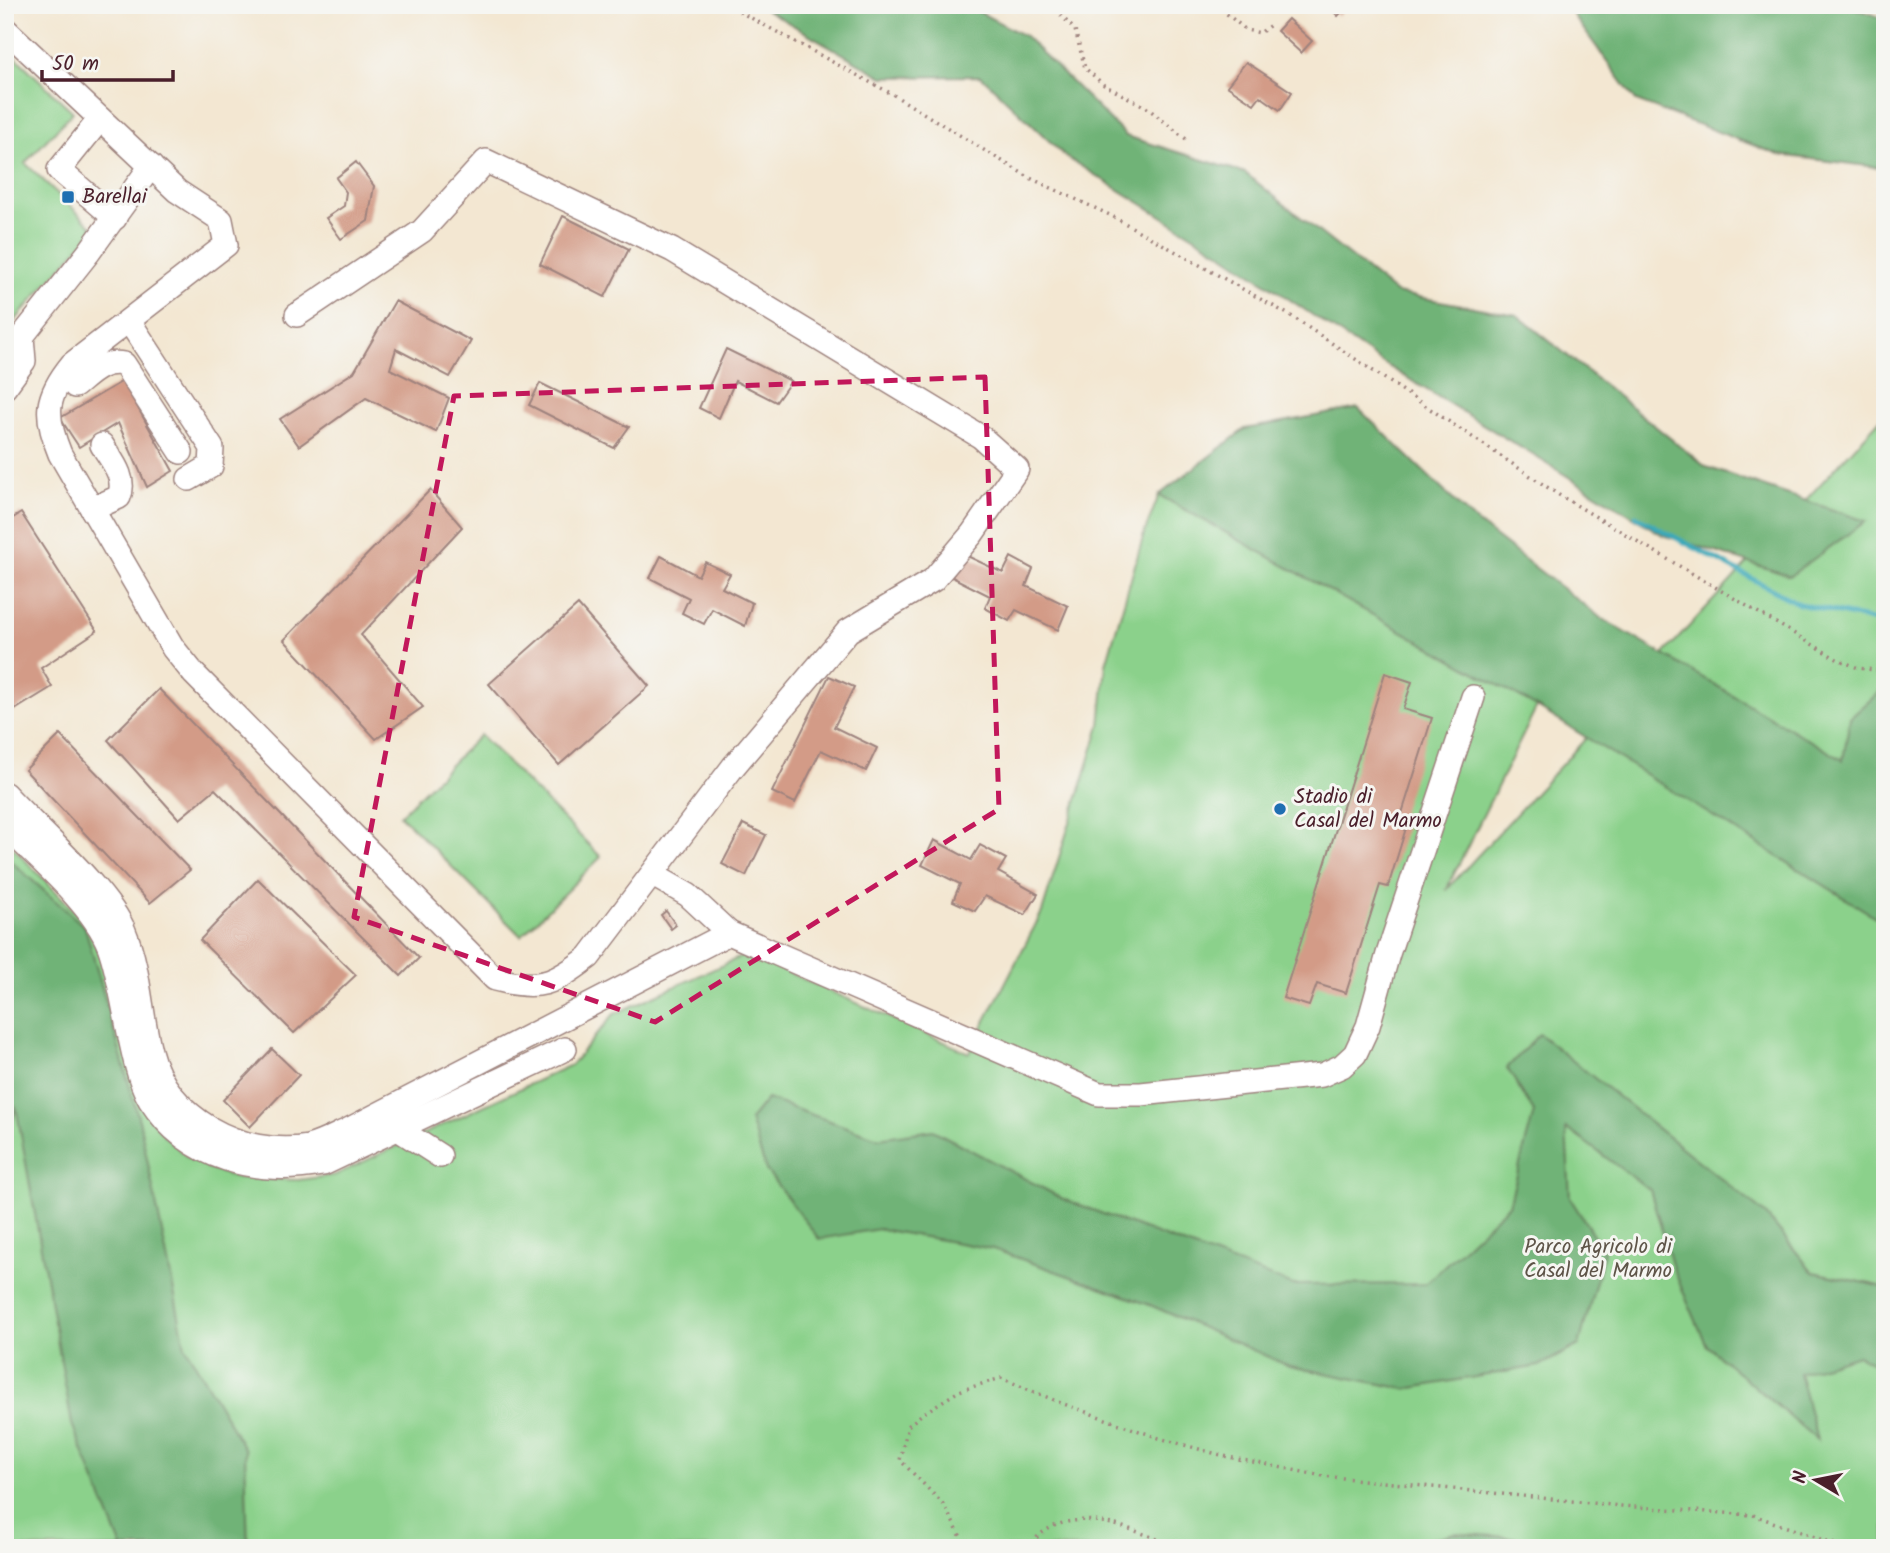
<svg xmlns="http://www.w3.org/2000/svg" width="1890" height="1553" viewBox="0 0 1890 1553" font-family="Kalam,sans-serif">
  <style>
    .green { fill: #8bd18b; stroke: #6a785b; stroke-width: 2 }
    .forest { fill: #70b377; stroke: #5d6951; stroke-width: 2 }
    .lines { fill: none; stroke-linecap: round; stroke-linejoin: round }
    .stream { stroke: #3ba9ba; stroke-width: 5 }
    .building { fill: #d39b87 }
    .minor-casing { stroke: #9e837e; stroke-width: 26 }
    .path { stroke: #9e837e; stroke-width: 3.5; stroke-dasharray: 2 5; stroke-linecap: butt }
    .minor { stroke: #fff; stroke-width: 23 }
    .marked { fill: none; stroke: #c2185b; stroke-width: 5; stroke-dasharray: 14 9; stroke-linejoin: round }
    .poi-dot { fill: #1f6fb2; stroke: #f6f6f2; stroke-width: 2.5 }
    .labels { text-anchor: middle; dominant-baseline: central; stroke-width: 6; stroke-linejoin: round; paint-order: stroke }
    .poi-label { font-size: 21px; fill: #4a1f2b; stroke: #f6f6f2; text-anchor: start }
    .park-label { font-size: 21px; fill: #5e5448; stroke: #f6f6f2 }
  </style>
  <rect width="100%" height="100%" fill="#f6f6f2"/>
  <filter id="ink" filterUnits="userSpaceOnUse"><feTurbulence type="fractalNoise" baseFrequency=".0143" numOctaves="2"/><feDisplacementMap in="SourceGraphic" scale="14" xChannelSelector="R" yChannelSelector="G"/><feConvolveMatrix kernelMatrix="1 2 1 2 8 2 1 2 1" color-interpolation-filters="sRGB"/></filter>
  <filter id="wash" filterUnits="userSpaceOnUse"><feTurbulence type="fractalNoise" baseFrequency=".00686" numOctaves="4" result="noise"/><feDisplacementMap in="SourceGraphic" scale="28" xChannelSelector="R" yChannelSelector="G"/><feGaussianBlur stdDeviation="1.57" result="paint"/><feColorMatrix in="noise" values="0 0 0 0 0 0 0 0 0 0 0 0 0 0 0 0 0 1.4 0 .05"/><feComposite in="paint" operator="in"/></filter>
  <g filter="url(#wash)">
    <rect width="100%" height="100%" fill="#f3e7d2"/>
    <g class="green">
      <polygon points="5,47 73,112 25,163 95,229 5,332"/>
      <polygon points="1885,414 1885,1548 5,1548 5,839 89,926 111,987 143,1109 164,1135 187,1157 214,1171 239,1178 298,1180 335,1175 571,1065 614,1014 747,954 969,1053 1042,912 1100,726 1106,664 1144,534 1159,495 1537,707 1446,890"/>
      <polygon points="480,735 601,857 521,936 400,815"/>
    </g>
    <g class="forest">
      <polygon points="758,5 966,5 1025,36 1126,136 1245,173 1396,293 1517,315 1706,467 1866,521 1790,576 1663,535 1383,363 1221,253 1066,157 981,76 883,77"/>
      <polygon points="1566,5 1847,5 1885,19 1885,168 1779,155 1636,101"/>
      <polygon points="1358,408 1476,522 1601,618 1843,760 1850,718 1885,687 1885,923 1537,707 1159,495 1245,429"/>
      <polygon points="5,856 85,927 140,1124 185,1346 245,1450 248,1548 122,1548 72,1424 16,1106 5,1152"/>
      <polygon points="1539,1034 1764,1213 1813,1272 1880,1286 1885,1290 1885,1370 1858,1355 1799,1373 1817,1440 1707,1346 1673,1268 1650,1190 1566,1128 1570,1198 1604,1252 1579,1345 1539,1366 1406,1389 1289,1366 1150,1305 993,1249 879,1229 819,1239 766,1170 750,1120 767,1099 878,1138 933,1130 1063,1199 1293,1285 1425,1284 1509,1205 1534,1112 1507,1068"/>
      <polygon points="1454,1533 1646,1548 1400,1548"/>
    </g>
    <g class="lines">
      <polyline class="stream" points="1636,516 1799,604 1885,623"/>
    </g>
    <g id="blocks">
      <g class="building">
        <polygon points="1327,5 1348,5 1338,16"/>
        <polygon points="1288,19 1312,41 1301,53 1277,31"/>
        <polygon points="1246,62 1292,92 1280,110 1260,96 1254,104 1227,86"/>
        <polygon points="356,162 374,186 368,221 341,239 326,218 344,206 346,192 336,178"/>
        <polygon points="563,216 629,249 605,297 540,264"/>
        <polygon points="395,301 471,341 450,377 396,349 390,369 449,398 436,432 366,398 299,446 280,419 354,372"/>
        <polygon points="726,349 791,381 776,402 735,381 719,418 699,408"/>
        <polygon points="123,381 173,471 147,487 118,423 79,447 60,418"/>
        <polygon points="540,383 629,427 614,448 529,405"/>
        <polygon points="430,490 462,527 361,635 423,707 376,739 284,640"/>
        <polygon points="21,513 97,631 41,668 52,687 5,716 5,523"/>
        <polygon points="963,554 1003,573 1011,557 1033,569 1026,586 1068,606 1058,630 1016,610 1009,621 985,608 990,596 952,577"/>
        <polygon points="661,556 698,576 705,562 730,574 722,588 752,603 745,626 712,609 704,624 682,613 689,598 650,578"/>
        <polygon points="578,605 649,686 559,765 489,684"/>
        <polygon points="1385,673 1412,682 1403,709 1432,718 1398,826 1406,828 1388,887 1380,885 1346,993 1317,984 1309,1006 1283,998"/>
        <polygon points="829,676 854,687 834,727 877,748 866,771 821,750 795,803 772,792"/>
        <polygon points="159,689 419,958 401,976 215,789 179,819 108,740"/>
        <polygon points="60,735 190,870 150,903 25,770"/>
        <polygon points="743,824 766,835 746,876 722,864"/>
        <polygon points="934,840 971,860 980,845 1006,859 998,872 1038,894 1025,915 985,896 975,911 953,901 960,884 922,865"/>
        <polygon points="258,879 356,975 294,1033 200,940"/>
        <polygon points="666,911 676,925 671,929 661,915"/>
        <polygon points="272,1049 299,1075 250,1127 223,1100"/>
      </g>
    </g>
  </g>
  <g filter="url(#ink)">
    <use href="#blocks" fill-opacity="0" stroke="#9e837e" stroke-width="2"/>
    <g class="lines">
      <g class="minor-casing">
        <g id="minor">
          <path d="M5,29L177,191L221,220L226,245L72,364C45,397 44,415 60,454L173,648L194,674L495,979C539,991 554,984 589,957L733,767L848,631L933,580L972,534L1017,469L981,437L672,250L486,161L422,231L297,315"/>
          <polyline points="100,119 59,170 115,218"/>
          <polyline points="129,321 212,448 211,466 189,479"/>
          <polyline points="5,358 89,252 151,166"/>
          <path d="M75,386C91,373 102,360 124,364L181,452"/>
          <polyline points="5,387 24,361 22,337"/>
          <path d="M92,509L119,497C127,478 112,461 102,445"/>
          <path d="M5,794C35,827 110,893 124,931C140,969 140,1011 150,1051C167,1119 242,1158 308,1147C321,1144 335,1136 348,1130L729,933L1099,1094H1141L1322,1075L1342,1066L1355,1054L1368,1026L1388,954L1473,697"/>
          <path d="M5,826C36,856 94,906 109,946C125,989 129,1065 150,1100C189,1161 257,1175 323,1164L565,1049"/>
          <polyline points="653,875 688,895 729,933"/>
          <polyline points="398,1129 440,1156"/>
        </g>
      </g>
      <g class="path">
        <polyline points="727,5 892,94 1030,178 1112,216 1291,316 1559,495 1837,659 1858,668 1885,671"/>
        <polyline points="1051,5 1075,30 1085,68 1104,85 1146,107 1186,139"/>
        <polyline points="1216,5 1246,30 1260,33 1273,23"/>
        <polyline points="967,1548 943,1504 900,1460 908,1426 922,1414 959,1391 1001,1378 1061,1403 1159,1438 1228,1457 1323,1476 1621,1506 1753,1515 1846,1548"/>
        <path d="M1027,1548C1067,1496 1131,1530 1181,1548"/>
      </g>
      <use href="#minor" class="minor"/>
    </g>
  </g>
  <path class="marked" d="M985,377L999,809L655,1022L354,917L454,396Z"/>
  <g class="poi-dot">
    <rect x="61" y="190" width="14" height="14" rx="3.5"/>
    <circle cx="1280" cy="809" r="7"/>
  </g>
  <g class="labels">
    <g class="poi-label">
      <text x="82" y="197">Barellai</text>
      <text x="1294" y="797">Stadio di<tspan x="1294" dy="24">Casal del Marmo</tspan></text>
    </g>
    <g class="park-label">
      <text x="1598" y="1247">Parco Agricolo di<tspan x="1598" dy="24">Casal del Marmo</tspan></text>
    </g>
  </g>
  <rect width="1890" height="1553" fill="none" stroke="#f6f6f2" stroke-width="28"/>
  <g transform="translate(1816 1480) rotate(280)" stroke="#f6f6f2" stroke-width="5" paint-order="stroke">
  <path d="M0-5L12 26L0 18L-12 26Z" fill="#4a1f2b"/>
  <text y="-10" font-size="19" font-weight="bold" text-anchor="middle" fill="#4a1f2b">N</text>
  </g>
  <path d="M42 70v10h131v-10" fill="none" stroke="#4a1f2b" stroke-width="3.5"/>
  <text x="52" y="70" font-size="21" fill="#4a1f2b" stroke="#f6f6f2" stroke-width="5" paint-order="stroke">50 m</text>
</svg>
